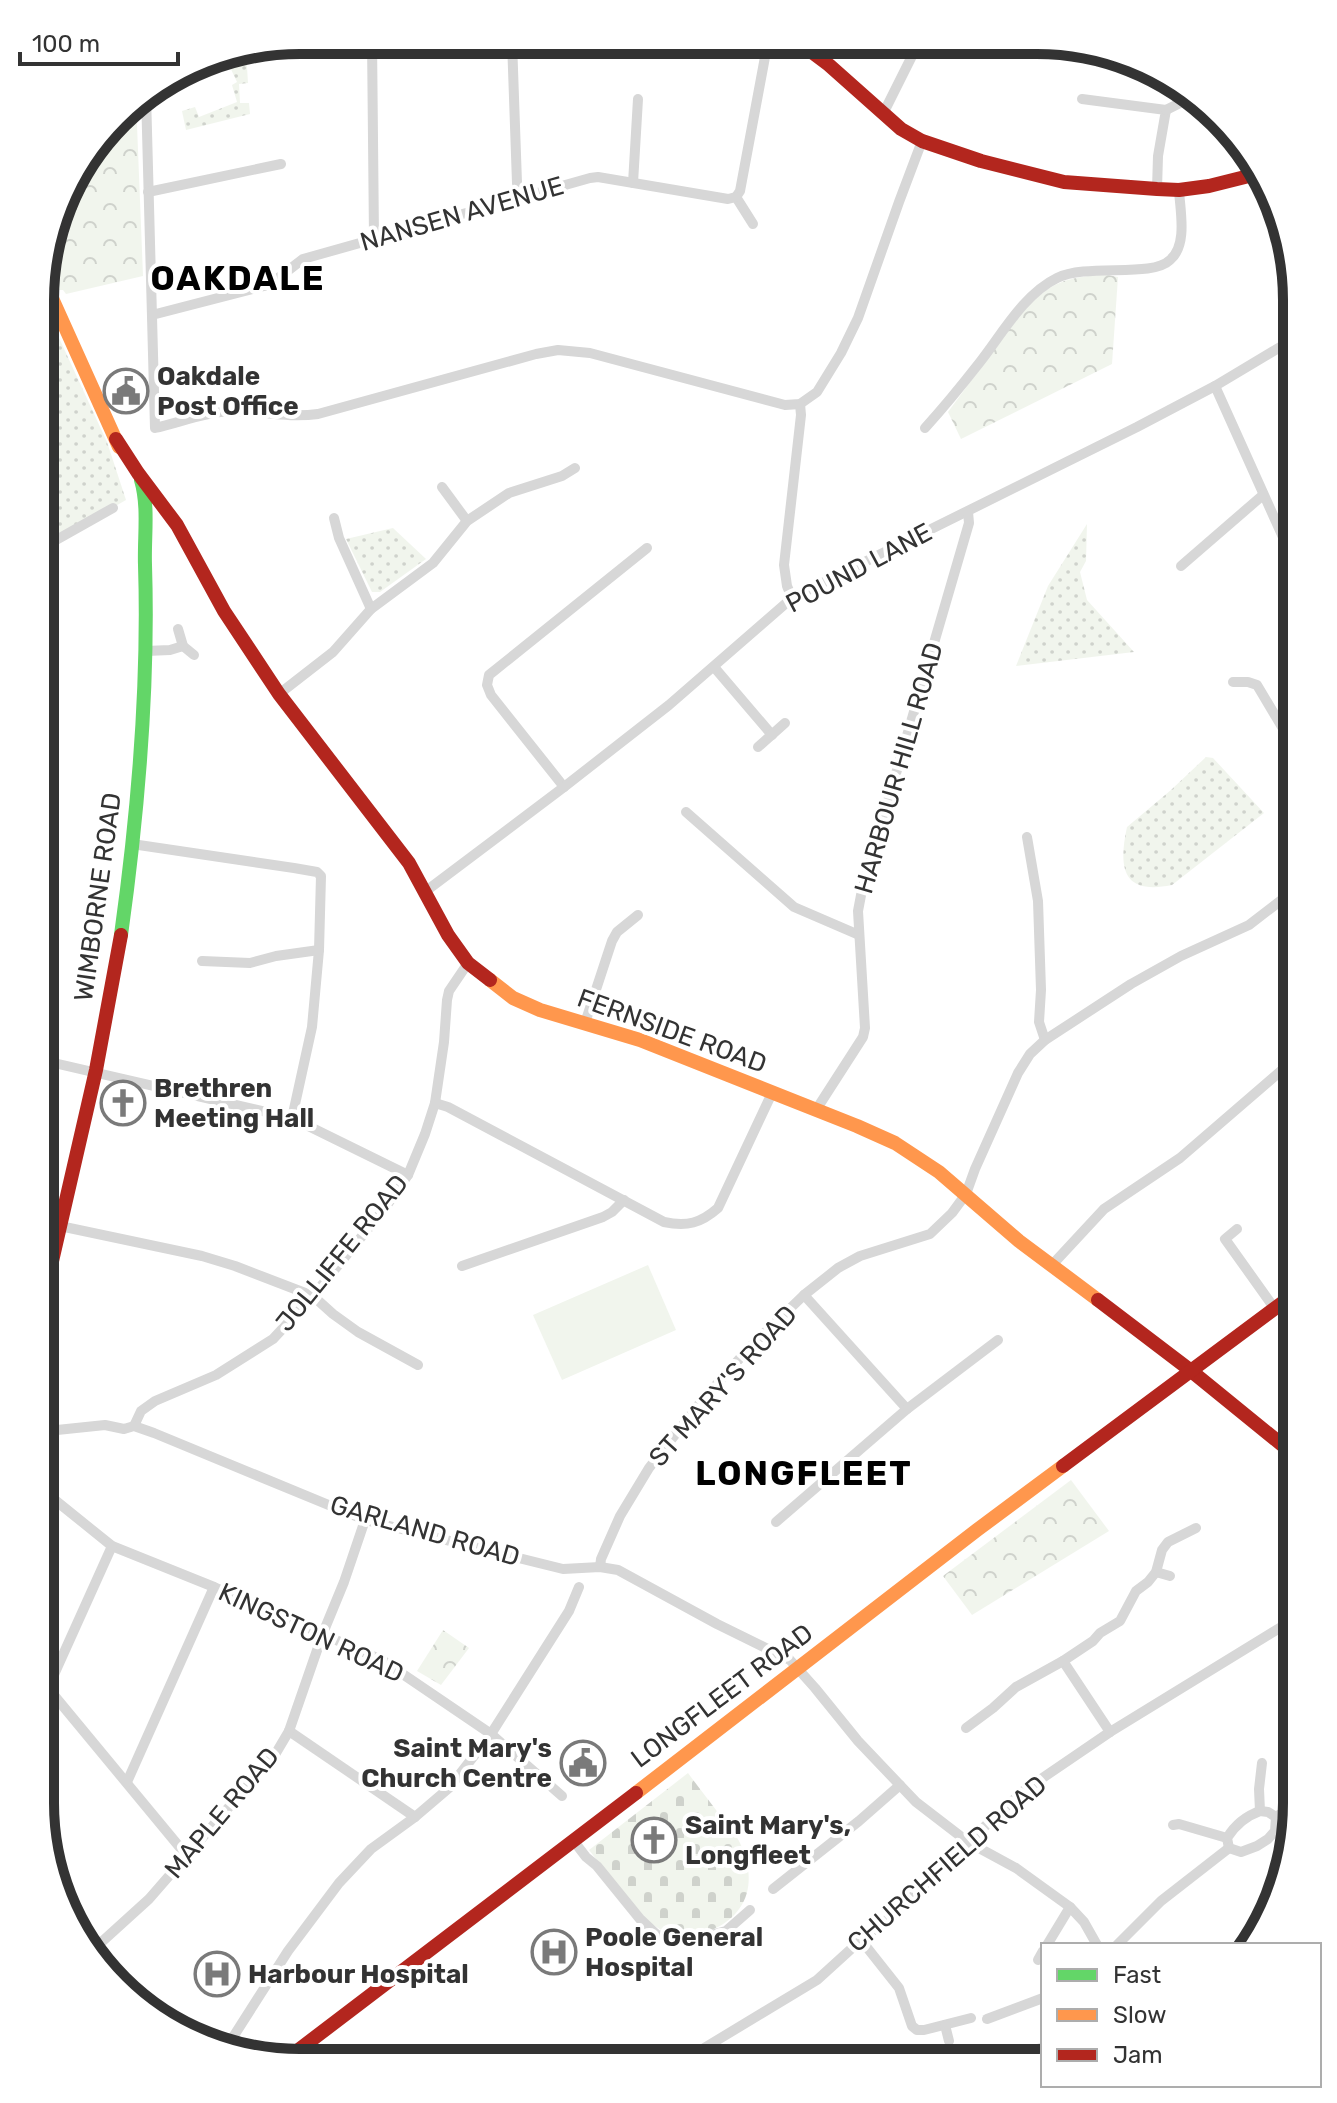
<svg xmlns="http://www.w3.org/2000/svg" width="1337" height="2103" viewBox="0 0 1337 2103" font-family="Rubik,sans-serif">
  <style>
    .grass { fill: url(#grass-dots) }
    .cemetery { fill: url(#cemetery-stones) }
    .park { fill: url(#park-crowns) }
    .garden { fill: #f1f5ed }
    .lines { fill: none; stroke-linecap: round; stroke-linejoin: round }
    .street { stroke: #d7d7d7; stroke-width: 10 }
    .fast { stroke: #63d668; stroke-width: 14 }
    .slow { stroke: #ff974d; stroke-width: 14 }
    .jam { stroke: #b3261e; stroke-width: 14 }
    .labels { text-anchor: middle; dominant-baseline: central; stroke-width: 8; stroke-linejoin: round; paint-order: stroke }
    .street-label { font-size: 26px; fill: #333; stroke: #fff }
    .poi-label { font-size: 26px; font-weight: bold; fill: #333; stroke: #fff; text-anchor: start }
    .district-label { font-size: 34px; font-weight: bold; letter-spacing: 2px; fill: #000; stroke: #fff }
    .rim { fill: none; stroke: #333; stroke-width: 10 }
  </style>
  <defs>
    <pattern id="grass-dots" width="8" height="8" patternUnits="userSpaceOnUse" patternTransform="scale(2)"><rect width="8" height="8" fill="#f1f5ed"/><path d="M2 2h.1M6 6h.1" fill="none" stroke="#cfd2cc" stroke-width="1.8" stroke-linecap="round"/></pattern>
    <pattern id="cemetery-stones" width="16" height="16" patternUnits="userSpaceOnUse" patternTransform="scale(2)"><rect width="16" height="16" fill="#f1f5ed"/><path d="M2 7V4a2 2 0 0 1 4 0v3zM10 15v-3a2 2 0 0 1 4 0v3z" fill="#cfd2cc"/></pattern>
    <pattern id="park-crowns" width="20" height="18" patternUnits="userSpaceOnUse" patternTransform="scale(2)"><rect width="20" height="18" fill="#f1f5ed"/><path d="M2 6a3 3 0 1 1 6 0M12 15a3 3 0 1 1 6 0" fill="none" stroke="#cfd2cc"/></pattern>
  </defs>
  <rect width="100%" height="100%" fill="#fff"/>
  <g class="grass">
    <polygon points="246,51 248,83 239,84 240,103 249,103 250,114 186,130 182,111 195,107 199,117 237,102 232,85 237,82 229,65 219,68 215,57"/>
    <polygon points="42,301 107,442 126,500 42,548"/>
    <polygon points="1087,524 1086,561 1080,572 1087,600 1134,652 1016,666 1048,586"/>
    <polygon points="393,528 426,559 380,592 372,592 346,539"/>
    <path d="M1206,757L1213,758L1264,813L1172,885C1123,895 1118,869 1127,827L1171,790Z"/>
  </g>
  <path class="cemetery" d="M688,1773C699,1788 711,1803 722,1818C728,1826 736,1834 740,1843C757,1879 750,1913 712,1930C696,1937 673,1938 658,1928C630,1910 610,1876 589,1850Z"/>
  <g class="park">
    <polygon points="136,100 143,276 66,294 63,290 59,290 45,255 67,184 128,105"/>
    <path d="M1103,274L1118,277L1112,364L961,439L948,412L1018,317C1048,284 1058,279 1103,274Z"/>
    <polygon points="1071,1480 1109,1531 972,1615 943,1576"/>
    <polygon points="443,1630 469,1648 441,1685 417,1671"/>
  </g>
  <polygon class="garden" points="648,1265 676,1330 562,1380 533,1315"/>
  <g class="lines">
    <g class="street">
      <polyline points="372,40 374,238"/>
      <polyline points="512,41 517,183 520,197"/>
      <path d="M146,94L155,428C181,422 209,411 236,411C264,412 290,418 318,414L536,354L558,350L590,353L785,405L800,404L817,392L841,353L858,318L899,202L922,141"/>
      <polyline points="1082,99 1166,110 1158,156 1157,189"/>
      <polyline points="1166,110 1188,99 1198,97"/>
      <polyline points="883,114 919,42"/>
      <polyline points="633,183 638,99"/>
      <polyline points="148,192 281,164"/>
      <polyline points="736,197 740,191 768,41"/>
      <polyline points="736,197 753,224"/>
      <polyline points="152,315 264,286 277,279 303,259 590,178 598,177 728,199 736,197"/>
      <polyline points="1215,386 1282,535 1297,561"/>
      <path d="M925,428C944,407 962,385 980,362C1002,334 1024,294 1057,278C1087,263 1152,278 1170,260C1188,245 1180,210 1179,190"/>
      <polyline points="442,487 467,521"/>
      <polyline points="334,518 339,538 371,609"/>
      <polyline points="42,548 113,508"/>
      <polyline points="1181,566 1263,495"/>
      <polyline points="792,598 787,586 784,565 801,415 800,404"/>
      <polyline points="178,629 183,646 194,655"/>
      <polyline points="146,651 170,650 183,646"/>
      <polyline points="714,667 772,735"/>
      <polyline points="1233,682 1248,682 1257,685 1285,732 1297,741"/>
      <polyline points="279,694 333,652 371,609 433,563 467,521 509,493 562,476 575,468"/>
      <polyline points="758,747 785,723"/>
      <polyline points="564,787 491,695 487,685 489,675 647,548"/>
      <polyline points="686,812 794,907 859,935"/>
      <polyline points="1027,837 1038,901 1041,990 1039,1022 1045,1040"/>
      <polyline points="132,844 294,868 317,872 321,876 319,950 312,1027 292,1118"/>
      <polyline points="426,891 564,787 669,705 792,598 1137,427 1215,386 1297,337"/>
      <polyline points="202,961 250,963 276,956 319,950"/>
      <polyline points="585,1023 612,941 617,932 638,915"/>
      <polyline points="41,1060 292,1118 408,1175"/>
      <path d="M435,1103L448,1107L664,1222C687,1227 701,1223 718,1208L772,1093"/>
      <polyline points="816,1110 863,1037 865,1028 858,911 862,890 969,523 968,512"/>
      <polyline points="41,1222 202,1256 235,1266 313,1296 333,1314 358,1332 418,1365"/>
      <polyline points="1237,1229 1225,1239 1275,1309"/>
      <polyline points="1052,1265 1104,1209 1180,1158 1297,1057"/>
      <polyline points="462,1266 603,1217 612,1212 624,1200"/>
      <polyline points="804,1295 907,1409"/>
      <polyline points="134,1426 141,1411 155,1401 216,1375 273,1339 313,1296 385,1208 408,1175 425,1134 435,1103 444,1042 447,1000 449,991 468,963"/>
      <polyline points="41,1430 57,1430 105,1425 124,1429 134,1426 154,1433 365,1520 563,1569 600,1567 618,1570 717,1624 790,1660 815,1688 858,1741 916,1802 968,1842 1016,1868 1070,1907 1084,1922 1097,1945"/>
      <polyline points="45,1492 112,1546 214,1587 382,1660 491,1734 562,1796"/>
      <polyline points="776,1522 907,1409 998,1340"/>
      <polyline points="600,1567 601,1559 620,1516 649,1468 700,1403 750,1347 804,1295 838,1268 860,1256 930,1234 952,1213 966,1194 975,1169 1018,1073 1030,1054 1045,1040 1131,984 1181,956 1249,925 1297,888"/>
      <polyline points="1156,1572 1170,1576"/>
      <polyline points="1063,1661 1110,1732"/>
      <polyline points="40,1682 48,1688 187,1856"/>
      <polyline points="48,1688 112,1546"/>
      <polyline points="966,1728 993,1708 1016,1687 1063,1661 1093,1641 1100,1633 1120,1621 1136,1591 1148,1582 1156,1572 1162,1550 1168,1542 1196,1528"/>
      <polyline points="289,1731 415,1817"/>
      <polyline points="127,1782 214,1587"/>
      <path d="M1260,1811L1268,1812L1276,1817L1275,1831L1268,1839L1257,1846L1241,1852L1229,1848L1227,1838C1235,1825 1246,1816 1260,1811Z"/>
      <polyline points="1260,1811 1259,1789 1262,1763"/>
      <polyline points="1276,1817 1296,1804"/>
      <polyline points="1173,1825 1179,1824 1227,1838"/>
      <polyline points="573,1840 586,1857 597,1866 640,1919 657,1935 692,1940 726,1931 750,1910"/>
      <polyline points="773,1889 859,1821 900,1785"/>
      <polyline points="861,1940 899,1988 912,2026 917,2030 924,2030 971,2018"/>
      <polyline points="1047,1945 1070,1907"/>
      <polyline points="1117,1945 1161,1901 1229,1848"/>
      <polyline points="95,1948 149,1899 276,1753 289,1731 323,1633 344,1582 365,1520"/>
      <polyline points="1038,1960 1043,1951"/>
      <polyline points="987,2019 1043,1998"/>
      <polyline points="945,2025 949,2041"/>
      <polyline points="228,2045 288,1951 339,1883 371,1849 415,1817 449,1788 491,1734 569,1611 579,1587"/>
      <polyline points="681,2062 817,1980 861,1940 898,1911 968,1842 1022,1792 1110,1732 1296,1618"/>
    </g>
    <path class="fast" d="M121,935C138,813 149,689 145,565C144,537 149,507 141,480"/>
    <g class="slow">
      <polyline points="42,276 119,447"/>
      <polyline points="490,980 513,998 540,1010 640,1040 857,1126 895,1143 939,1172 1019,1241 1098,1300"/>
      <polyline points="636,1793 977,1530 1063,1466"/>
    </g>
    <g class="jam">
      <polyline points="797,41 829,65 901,129 922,141 981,161 1064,182 1157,189 1179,190 1209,186 1257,174"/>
      <polyline points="116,439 138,473 177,525 224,611 279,694 409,863 448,935 468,963 490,980"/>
      <polyline points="1098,1300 1190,1370 1297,1457"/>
      <polyline points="41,1309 96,1070 121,935"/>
      <polyline points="1063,1466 1297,1292"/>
      <polyline points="284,2061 636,1793"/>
    </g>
  </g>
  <defs>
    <g id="civic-ring" transform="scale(2.3)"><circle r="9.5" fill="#fff" stroke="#7a7a7a" stroke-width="1.5"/><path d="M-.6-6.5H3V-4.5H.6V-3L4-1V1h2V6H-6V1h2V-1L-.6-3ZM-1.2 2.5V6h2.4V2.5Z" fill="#7a7a7a"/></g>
    <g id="church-ring" transform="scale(2.3)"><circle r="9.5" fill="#fff" stroke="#7a7a7a" stroke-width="1.5"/><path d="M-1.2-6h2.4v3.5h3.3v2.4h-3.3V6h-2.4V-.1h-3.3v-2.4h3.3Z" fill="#7a7a7a"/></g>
    <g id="hospital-ring" transform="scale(2.3)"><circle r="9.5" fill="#fff" stroke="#7a7a7a" stroke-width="1.5"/><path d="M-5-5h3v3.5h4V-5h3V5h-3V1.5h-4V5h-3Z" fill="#7a7a7a"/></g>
  </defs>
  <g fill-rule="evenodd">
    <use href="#civic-ring" x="126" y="391"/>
    <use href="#church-ring" x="123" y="1103"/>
    <use href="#civic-ring" x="583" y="1763"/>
    <use href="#church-ring" x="654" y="1840"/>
    <use href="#hospital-ring" x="554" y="1952"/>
    <use href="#hospital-ring" x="217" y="1974"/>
  </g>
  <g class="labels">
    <g class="street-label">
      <text transform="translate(462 214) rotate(-16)">NANSEN AVENUE</text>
      <text transform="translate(859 568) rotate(-28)">POUND LANE</text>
      <text transform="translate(899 768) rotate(-74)">HARBOUR HILL ROAD</text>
      <text transform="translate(98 897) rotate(-82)">WIMBORNE ROAD</text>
      <text transform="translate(672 1031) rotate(20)">FERNSIDE ROAD</text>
      <text transform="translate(342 1253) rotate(-51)">JOLLIFFE ROAD</text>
      <text transform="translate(723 1386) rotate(-48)">ST MARY'S ROAD</text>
      <text transform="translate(425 1531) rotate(16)">GARLAND ROAD</text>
      <text transform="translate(311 1633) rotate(25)">KINGSTON ROAD</text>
      <text transform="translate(722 1696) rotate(-37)">LONGFLEET ROAD</text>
      <text transform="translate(222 1813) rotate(-50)">MAPLE ROAD</text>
      <text transform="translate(947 1864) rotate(-41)">CHURCHFIELD ROAD</text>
    </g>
    <g class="poi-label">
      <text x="157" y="376">Oakdale<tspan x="157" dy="30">Post Office</tspan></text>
      <text x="154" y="1088">Brethren<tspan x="154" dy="30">Meeting Hall</tspan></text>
      <text x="552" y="1748" text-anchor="end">Saint Mary's<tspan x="552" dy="30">Church Centre</tspan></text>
      <text x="685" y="1825">Saint Mary's,<tspan x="685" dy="30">Longfleet</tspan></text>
      <text x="585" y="1937">Poole General<tspan x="585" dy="30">Hospital</tspan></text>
      <text x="248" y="1974">Harbour Hospital</text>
    </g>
    <g class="district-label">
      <text x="238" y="278">OAKDALE</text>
      <text x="804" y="1473">LONGFLEET</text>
    </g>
  </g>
  <path d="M0 0H1337V2103H0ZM300 54H1037A246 246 0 0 1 1283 300V1803A246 246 0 0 1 1037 2049H300A246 246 0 0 1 54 1803V300A246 246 0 0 1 300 54Z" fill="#fff" fill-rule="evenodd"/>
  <path class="rim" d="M300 54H1037A246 246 0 0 1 1283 300V1803A246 246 0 0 1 1037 2049H300A246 246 0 0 1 54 1803V300A246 246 0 0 1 300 54Z"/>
  <rect x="1041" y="1943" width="280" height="144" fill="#ffffff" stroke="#adadad" stroke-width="2"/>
  <rect x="1057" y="1969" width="40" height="12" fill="#63d668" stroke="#adadad" stroke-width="2"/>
  <text x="1113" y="1983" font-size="24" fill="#333333">Fast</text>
  <rect x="1057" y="2009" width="40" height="12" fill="#ff974d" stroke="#adadad" stroke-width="2"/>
  <text x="1113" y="2023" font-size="24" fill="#333333">Slow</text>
  <rect x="1057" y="2049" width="40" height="12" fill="#b3261e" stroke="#adadad" stroke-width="2"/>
  <text x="1113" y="2063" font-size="24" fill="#333333">Jam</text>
  <path d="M20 52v12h158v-12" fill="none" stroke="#333333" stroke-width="4"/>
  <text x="32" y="52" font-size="24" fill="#333333" stroke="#ffffff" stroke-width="6" paint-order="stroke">100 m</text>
</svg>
